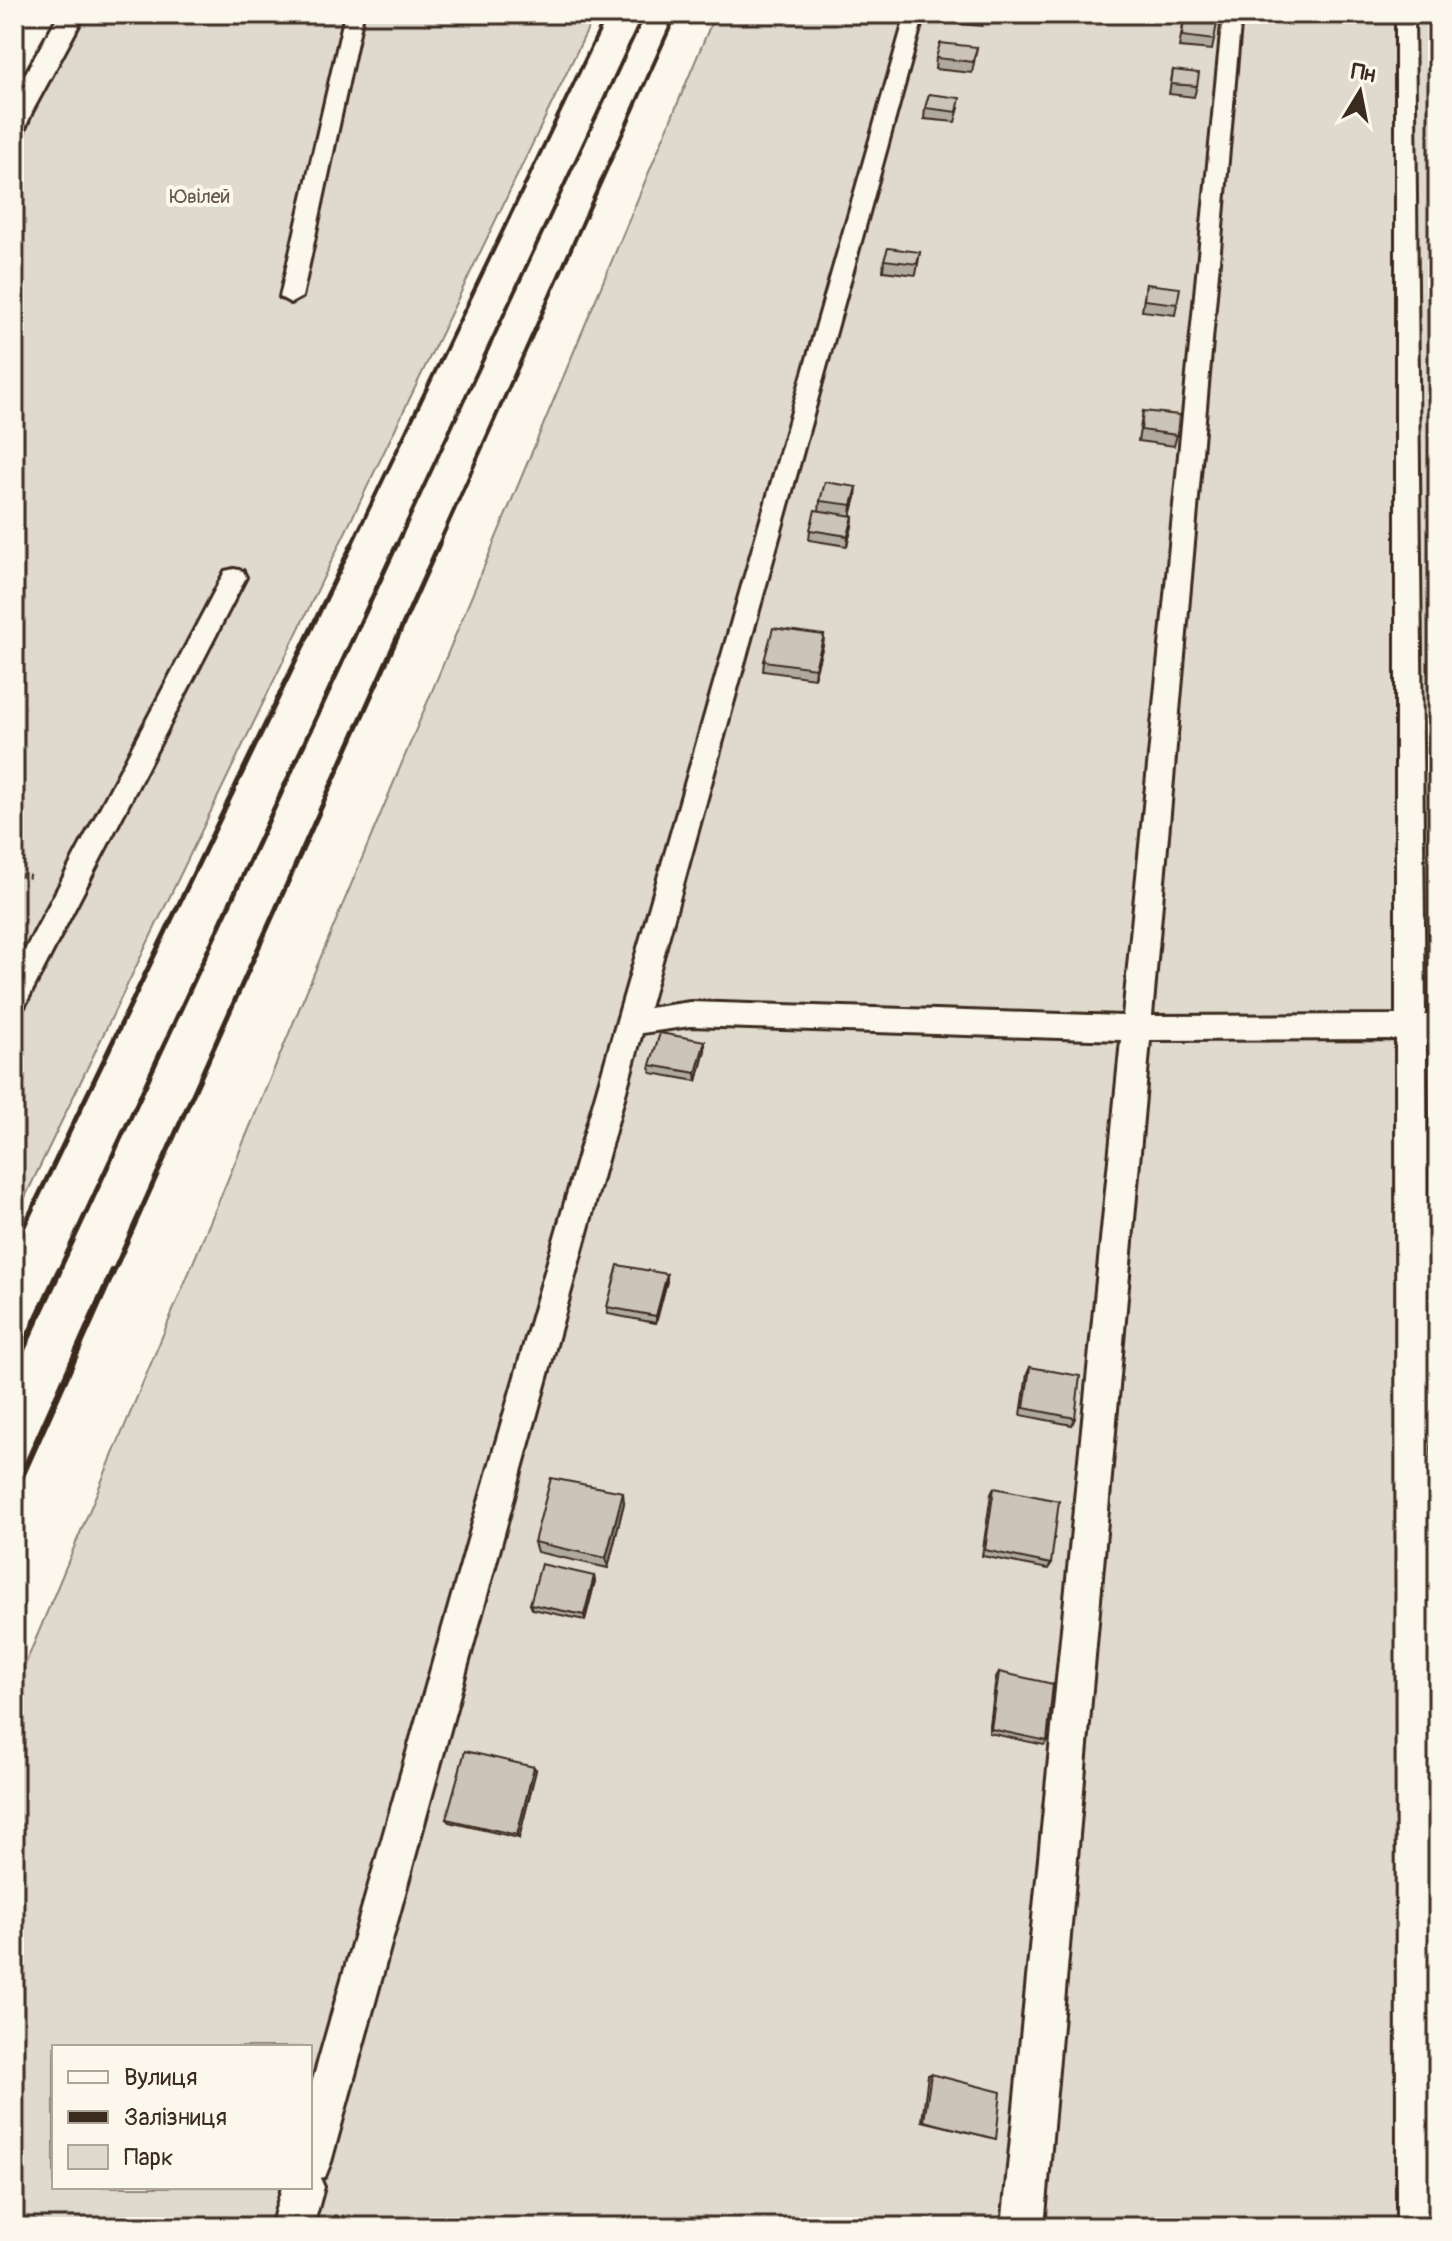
<svg xmlns="http://www.w3.org/2000/svg" width="1452" height="2241" viewBox="0 0 1452 2241" font-family="Pangolin,sans-serif">
  <style>
    .green { fill: #dfd9ce; stroke: #8d8276; stroke-width: 2; fill-rule: evenodd }
    .lines { fill: none; stroke-linecap: round; stroke-linejoin: round }
    .service-casing { stroke: #3b2a1e; stroke-width: 6 }
    .minor-casing { stroke: #3b2a1e; stroke-width: 6 }
    .path { stroke: #3b2a1e; stroke-width: 5; stroke-dasharray: 2 5; stroke-linecap: butt }
    .service { fill: #fbf7ec; fill-rule: evenodd }
    .minor { fill: #fbf7ec; fill-rule: evenodd }
    .rail-far2 { stroke: #3b2a1e; stroke-width: 4 }
    .rail-far1 { stroke: #3b2a1e; stroke-width: 5 }
    .rail { stroke: #3b2a1e; stroke-width: 7 }
    .wall { fill: #afa99f; stroke: #3b2a1e; stroke-width: 2 }
    .shaded-wall { fill: #8f8982; stroke: #3b2a1e; stroke-width: 2 }
    .building { fill: #ccc4b9; stroke: #3b2a1e; stroke-width: 2 }
    .labels { text-anchor: middle; dominant-baseline: central; stroke-width: 8; stroke-linejoin: round; paint-order: stroke }
    .far-park-label { font-size: 20px; fill: #64564a; stroke: #fbf7ec }
  </style>
  <rect width="100%" height="100%" fill="#fbf7ec"/>
  <filter id="ink" filterUnits="userSpaceOnUse"><feTurbulence type="fractalNoise" baseFrequency=".0125" numOctaves="2"/><feDisplacementMap in="SourceGraphic" scale="16" xChannelSelector="R" yChannelSelector="G"/><feConvolveMatrix kernelMatrix="1 2 1 2 8 2 1 2 1" color-interpolation-filters="sRGB"/></filter>
  <g filter="url(#ink)">
    <g class="green">
      <polygon points="77,14 595,14 14,1220 14,149 22,113"/>
      <path d="M715,14H1438V2227H14V1691ZM54,2047H310V2187H54Z"/>
    </g>
    <g class="lines">
      <g class="service-casing">
        <g id="service">
          <polygon points="345,14 363,14 302,297 291,303 280,297"/>
          <polygon points="906,14 924,14 649,1008 690,1002 1123,1016 1223,14 1241,14 1152,1016 1396,1015 1396,14 1414,14 1425,1015 1438,1015 1438,1039 1426,1039 1438,2227 1397,2227 1396,1039 1150,1040 1044,2227 1002,2227 1121,1040 690,1026 642,1033 331,2162 325,2177 320,2178 324,2187 313,2227 271,2227 282,2187 310,2187 310,2090"/>
          <polygon points="234,569 243,571 246,577 24,1007 14,1011 14,971 222,577 225,571"/>
        </g>
      </g>
      <g class="minor-casing">
        <polygon id="minor" points="59,14 85,14 32,112 24,131 14,133 14,94"/>
      </g>
      <polyline class="path" points="14,874 34,877"/>
      <use href="#service" class="service"/>
      <use href="#minor" class="minor"/>
      <g class="rail-far2">
        <polyline points="351,546 607,14"/>
        <polyline points="396,546 644,14"/>
        <polyline points="438,546 676,14"/>
      </g>
      <g class="rail-far1">
        <polyline points="14,1247 352,544"/>
        <polyline points="58,1273 397,544"/>
        <polyline points="113,1273 439,544"/>
      </g>
      <g class="rail">
        <polyline points="14,1368 59,1271"/>
        <polyline points="14,1493 113,1271"/>
      </g>
    </g>
    <g class="wall">
      <polygon points="952,14 986,14 982,26 951,23"/>
      <polygon points="1184,19 1214,40 1212,50 1179,47"/>
      <polygon points="977,47 972,73 935,69 936,58"/>
      <polygon points="1437,54 1438,54 1438,77 1434,77 1434,65"/>
      <polygon points="1173,70 1197,86 1194,97 1169,94"/>
      <polygon points="925,108 959,108 955,122 924,119"/>
      <polygon points="920,252 916,275 883,271 884,260"/>
      <polygon points="1146,284 1177,304 1175,315 1142,311"/>
      <polygon points="1143,411 1177,435 1174,446 1138,441"/>
      <polygon points="856,497 851,515 853,516 852,526 847,546 809,540 810,530 819,511 820,501"/>
      <polygon points="824,635 823,645 814,678 763,671 764,661"/>
      <polygon points="705,1050 697,1081 651,1073 650,1065"/>
      <polygon points="667,1274 667,1281 656,1323 608,1314 607,1307"/>
      <polygon points="1030,1367 1075,1418 1072,1425 1021,1415 1027,1374"/>
      <polygon points="994,1488 1051,1564 1048,1569 982,1556 991,1494"/>
      <polygon points="624,1503 608,1568 537,1552 534,1542"/>
      <polygon points="594,1576 595,1581 585,1620 532,1609 530,1604"/>
      <polygon points="999,1672 1047,1741 1044,1745 989,1733 996,1677"/>
      <polygon points="536,1770 519,1838 449,1822 446,1819"/>
      <polygon points="931,2074 993,2138 922,2121 928,2075"/>
    </g>
    <g class="shaded-wall">
      <polygon points="857,487 856,497 851,516 852,505"/>
      <polygon points="853,516 852,526 847,546 848,536"/>
      <polygon points="824,635 823,645 814,678 815,668"/>
      <polygon points="705,1041 705,1050 697,1081 696,1073"/>
      <polygon points="667,1274 667,1281 656,1323 656,1316"/>
      <polygon points="623,1492 624,1503 608,1568 606,1558"/>
      <polygon points="594,1576 595,1581 585,1620 584,1615"/>
      <polygon points="534,1767 536,1770 519,1838 517,1835"/>
    </g>
    <g class="building">
      <polygon points="1184,19 1217,23 1214,40 1182,36"/>
      <polygon points="940,43 977,47 973,62 936,58"/>
      <polygon points="1173,70 1199,73 1197,86 1171,84"/>
      <polygon points="929,94 960,98 957,112 925,108"/>
      <polygon points="888,248 920,252 917,264 884,260"/>
      <polygon points="1146,284 1180,288 1177,304 1144,300"/>
      <polygon points="1143,411 1179,415 1177,435 1141,430"/>
      <polygon points="825,482 857,487 852,505 820,501"/>
      <polygon points="815,510 853,516 848,536 810,530"/>
      <polygon points="773,628 824,635 815,668 764,661"/>
      <polygon points="660,1033 705,1041 696,1073 650,1065"/>
      <polygon points="618,1265 667,1274 656,1316 607,1307"/>
      <polygon points="1030,1367 1080,1376 1075,1418 1024,1408"/>
      <polygon points="551,1478 623,1492 606,1558 534,1542"/>
      <polygon points="994,1488 1059,1501 1051,1564 985,1550"/>
      <polygon points="541,1564 594,1576 584,1615 530,1604"/>
      <polygon points="999,1672 1053,1684 1047,1741 991,1729"/>
      <polygon points="465,1751 534,1767 517,1835 446,1819"/>
      <polygon points="931,2074 1001,2092 996,2139 924,2121"/>
    </g>
  </g>
  <g class="labels">
    <g class="far-park-label">
      <text x="200" y="196">Ювілей</text>
    </g>
  </g>
  <rect width="1452" height="2241" fill="none" stroke="#fbf7ec" stroke-width="48"/>
  <rect x="24" y="24" width="1404" height="2193" fill="none" stroke="#3b2a1e" stroke-width="3" filter="url(#ink)"/>
  <rect x="52" y="2045" width="260" height="144" fill="#fbf7ec" stroke="#aea59a" stroke-width="2"/>
  <rect x="68" y="2071" width="40" height="12" fill="#fbf7ec" stroke="#aea59a" stroke-width="2"/>
  <text x="124" y="2085" font-size="24" fill="#3b2a1e">Вулиця</text>
  <rect x="68" y="2111" width="40" height="12" fill="#3b2a1e" stroke="#aea59a" stroke-width="2"/>
  <text x="124" y="2125" font-size="24" fill="#3b2a1e">Залізниця</text>
  <rect x="68" y="2145" width="40" height="24" fill="#dfd9ce" stroke="#aea59a" stroke-width="2"/>
  <text x="124" y="2165" font-size="24" fill="#3b2a1e">Парк</text>
  <g transform="translate(1360 92) rotate(10)" stroke="#fbf7ec" stroke-width="6" paint-order="stroke">
  <path d="M0-6L14 30L0 20L-14 30Z" fill="#3b2a1e"/>
  <text y="-12" font-size="22" font-weight="bold" text-anchor="middle" fill="#3b2a1e">Пн</text>
  </g>
</svg>
